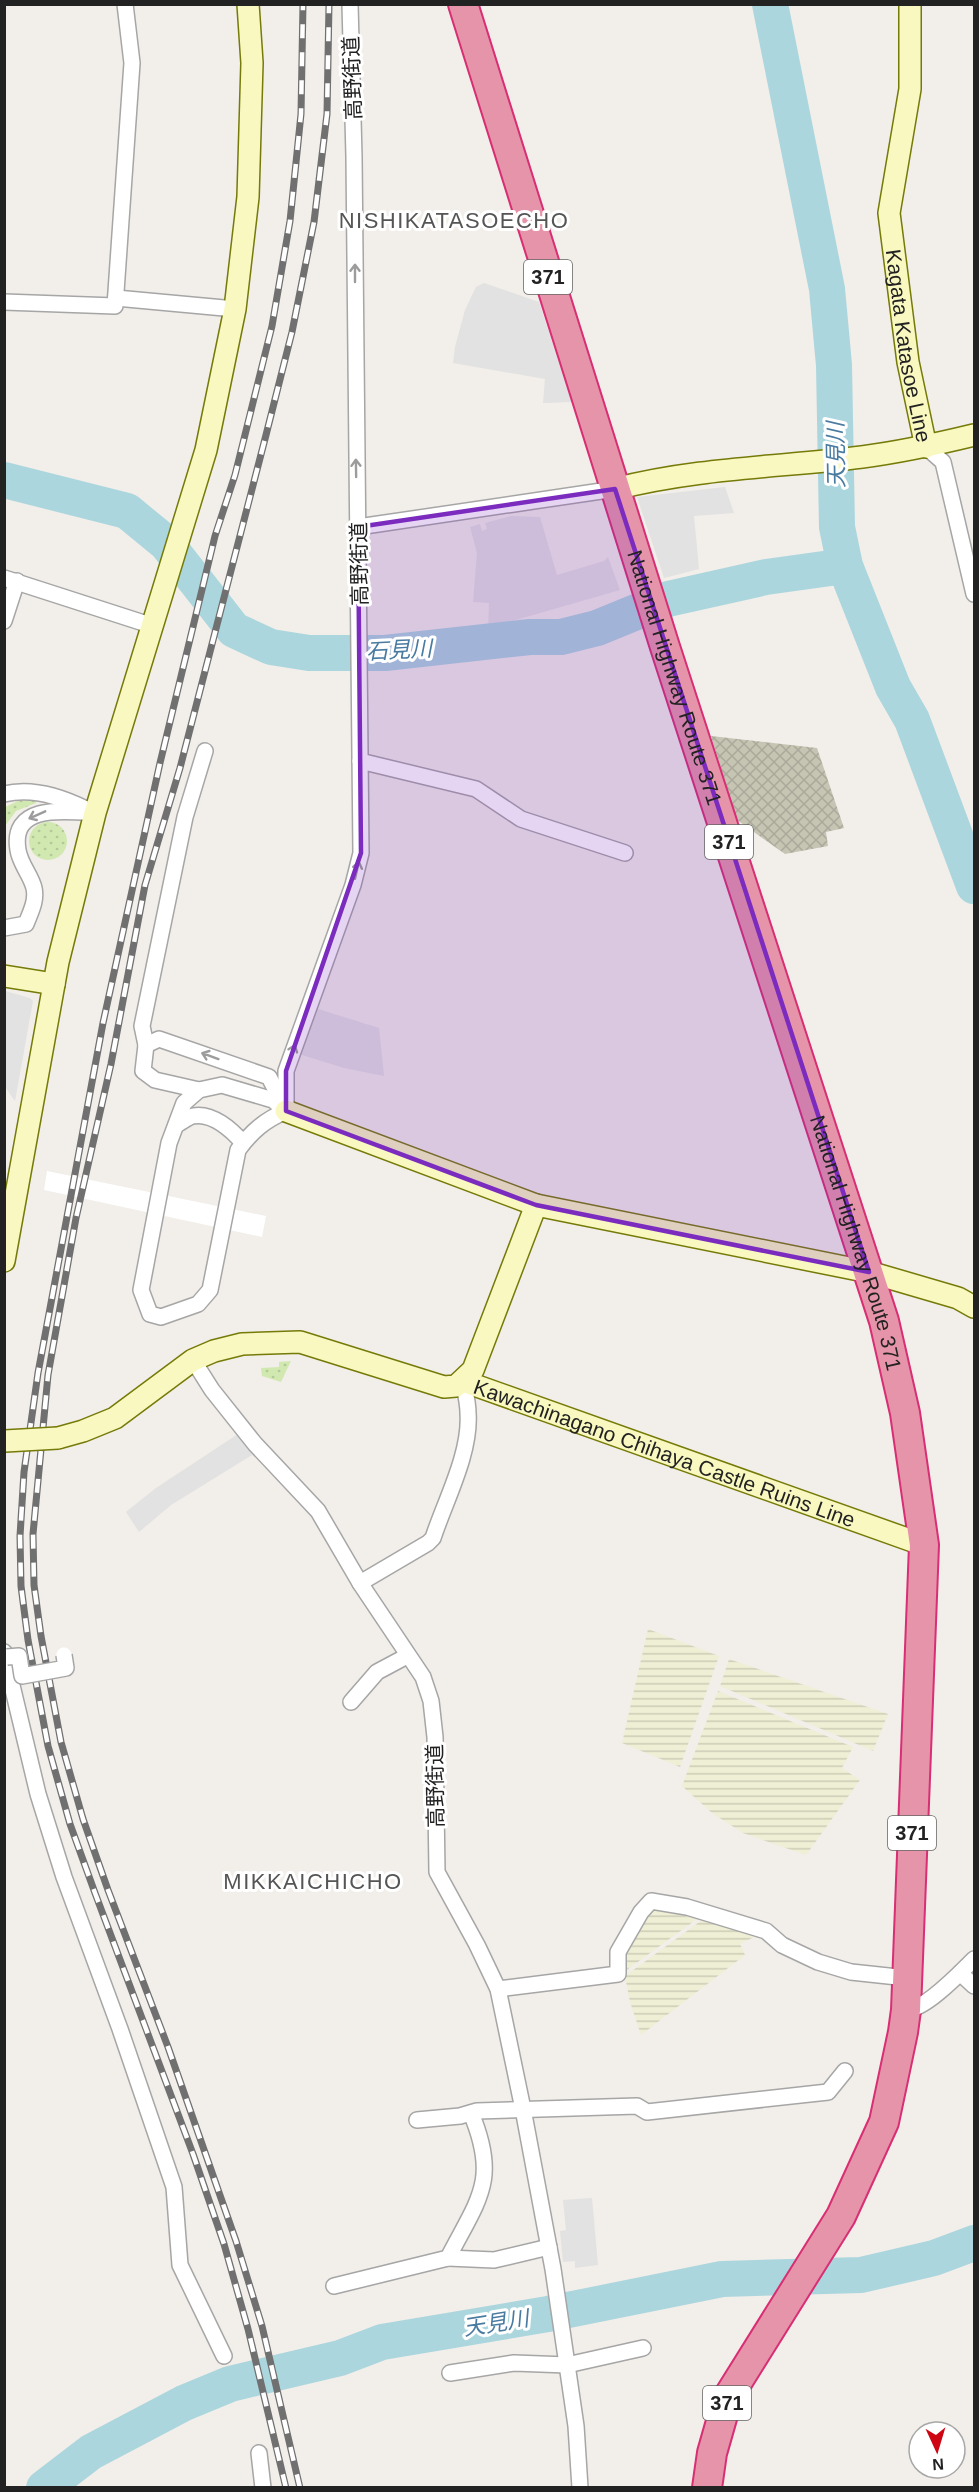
<svg xmlns="http://www.w3.org/2000/svg" width="979" height="2492" viewBox="0 0 979 2492" font-family="Helvetica,'Noto Sans JP',sans-serif">
  <style>
    .construction { fill: url(#construction-cross-hatch) }
    .farmland { fill: url(#farmland-rules) }
    .garden { fill: url(#garden-dots) }
    .parking { fill: #e2e2e2 }
    .pier { fill: #fff }
    .lines { fill: none; stroke-linecap: round; stroke-linejoin: round }
    .river { stroke: #abd6de; stroke-width: 36 }
    .street-casing { stroke: #a6a6a6; stroke-width: 18 }
    .secondary-casing { stroke: #757a08; stroke-width: 24 }
    .highway-casing { stroke: #d72e74; stroke-width: 32 }
    .street { stroke: #fff; stroke-width: 15 }
    .secondary { stroke: #f8f8c0; stroke-width: 21 }
    .highway { stroke: #e694a9; stroke-width: 28 }
    .rail-casing { stroke: #707070; stroke-width: 7 }
    .rail { stroke: #fff; stroke-width: 4.5; stroke-dasharray: 14; stroke-linecap: butt }
    .street-bridge-casing { stroke: #a6a6a6; stroke-width: 18; stroke-linecap: butt }
    .secondary-bridge-casing { stroke: #757a08; stroke-width: 24; stroke-linecap: butt }
    .street-bridge { stroke: #fff; stroke-width: 15 }
    .secondary-bridge { stroke: #f8f8c0; stroke-width: 21 }
    .oneway { stroke: #9c9c9c }
    .marked { fill: #7b2cbf; fill-opacity: 0.2; stroke: #7b2cbf; stroke-width: 4.5; stroke-linejoin: round }
    .labels { text-anchor: middle; dominant-baseline: central; stroke-width: 6; stroke-linejoin: round; paint-order: stroke }
    .shield { fill: #fff; stroke: #646464; stroke-width: 1.5 }
    .shield-label { font-size: 20px; font-weight: bold; fill: #222 }
    .street-label { font-size: 21px; fill: #222; stroke: #fff }
    .neighbourhood-label { font-size: 22px; letter-spacing: 1.5px; fill: #555; stroke: #fff }
    .water-label { font-size: 22px; font-style: italic; fill: #497aa0; stroke: #fff }
  </style>
  <defs>
    <pattern id="construction-cross-hatch" width="8" height="8" patternUnits="userSpaceOnUse" patternTransform="scale(1.5)"><rect width="8" height="8" fill="#c6c5b4"/><path d="M0 0l8 8M0 8l8-8" fill="none" stroke="#aaa99a"/></pattern>
    <pattern id="farmland-rules" width="6" height="5" patternUnits="userSpaceOnUse" patternTransform="scale(1.5)"><rect width="6" height="5" fill="#efefd5"/><path d="M0 2.5h6" fill="none" stroke="#cdcdb7"/></pattern>
    <pattern id="garden-dots" width="8" height="8" patternUnits="userSpaceOnUse" patternTransform="scale(1.5)"><rect width="8" height="8" fill="#d1e9b1"/><path d="M2 2h.1M6 6h.1" fill="none" stroke="#b3c898" stroke-width="1.8" stroke-linecap="round"/></pattern>
  </defs>
  <rect width="100%" height="100%" fill="#f2eee9"/>
  <polygon class="construction" points="711,736 817,748 844,828 826,832 828,846 785,854 737,820"/>
  <g class="farmland">
    <polygon points="648,1629 719,1656 680,1767 622,1743"/>
    <polygon points="729,1659 888,1714 873,1751 720,1686"/>
    <polygon points="718,1691 853,1747 842,1768 860,1780 806,1855 743,1833 712,1813 682,1786"/>
    <polygon points="657,1909 697,1919 624,1972 625,1945 650,1910"/>
    <polygon points="702,1920 756,1936 740,1944 745,1955 641,2035 630,2002 625,1976"/>
  </g>
  <g class="garden">
    <polygon points="36,800 36,803 16,811 5,826 5,807 18,801"/>
    <circle cx="48" cy="841" r="19"/>
    <polygon points="291,1361 281,1382 262,1376 261,1368 279,1367 279,1362"/>
  </g>
  <g class="parking">
    <polygon points="484,283 539,302 572,402 543,403 545,379 453,363 455,347 465,310 476,287"/>
    <polygon points="725,487 734,513 694,516 699,569 664,578 637,497"/>
    <polygon points="511,516 540,517 557,575 604,561 608,557 620,590 488,628 489,603 473,602 477,553 470,527 480,524 482,531 487,529 485,523"/>
    <polygon points="5,991 30,998 33,1001 15,1101 5,1087"/>
    <polygon points="315,1008 379,1028 384,1076 344,1068 299,1054"/>
    <polygon points="238,1434 252,1455 171,1505 139,1532 126,1512 156,1488"/>
    <polygon points="592,2198 598,2265 575,2268 575,2261 563,2262 560,2231 566,2230 563,2200"/>
  </g>
  <polygon class="pier" points="47,1171 266,1216 262,1237 44,1190"/>
  <g class="lines">
    <g class="river">
      <polyline points="770,4 827,289 834,365 837,527 845,566 893,687 912,720 974,886"/>
      <polyline points="4,480 127,511 166,543 234,630 271,647 309,653 385,653 530,637 561,637 597,628 668,599 766,577 845,566"/>
      <polyline points="44,2488 91,2452 184,2403 230,2384 340,2358 382,2342 548,2314 722,2279 861,2275 934,2258 974,2243"/>
    </g>
    <g class="street-casing">
      <g id="street">
        <polyline points="116,298 235,309"/>
        <polyline points="4,302 115,306 132,63 125,4"/>
        <polyline points="926,447 943,462 974,594"/>
        <polyline points="358,527 615,489"/>
        <polyline points="4,578 153,626"/>
        <polyline points="4,621 17,581"/>
        <polyline points="360,761 476,789 521,819 625,853"/>
        <path d="M4,794C32,787 62,797 86,809"/>
        <path d="M4,928L26,924C30,913 37,901 34,888C31,875 20,864 18,850C10,803 66,811 95,813"/>
        <polyline points="146,1045 142,1026 185,817 205,751"/>
        <path d="M222,1085L273,1100L286,1111C265,1120 252,1131 238,1150L210,1290L198,1304L161,1317L150,1314L141,1290L169,1143L184,1103L199,1090Z"/>
        <polyline points="199,1090 155,1080 143,1071 146,1045 159,1039 269,1077 285,1108"/>
        <polyline points="286,1111 286,1071 353,885 361,853 354,157 350,4"/>
        <path d="M176,1125C181,1123 188,1117 193,1116C212,1112 232,1130 243,1143"/>
        <polyline points="193,1360 212,1390 255,1444 318,1511 360,1583 423,1677 431,1701 435,1737 437,1872 477,1945 498,1989 523,2109 553,2269 576,2426 580,2488"/>
        <path d="M360,1583L428,1543L433,1538C445,1501 471,1453 468,1413C468,1402 465,1391 463,1381"/>
        <polyline points="4,1652 38,1794 64,1877 120,2029 174,2187 180,2265 224,2356"/>
        <polyline points="351,1702 377,1672 407,1656"/>
        <polyline points="960,1973 974,1986"/>
        <polyline points="498,1989 618,1974 618,1952 641,1912 651,1901 687,1907 766,1931 782,1945 818,1962 851,1972 907,1978"/>
        <path d="M906,2010C925,2010 960,1973 974,1959"/>
        <polyline points="417,2120 460,2116 477,2111 637,2106 647,2112 828,2092 845,2071"/>
        <polyline points="448,2258 494,2260 549,2247"/>
        <path d="M334,2286L448,2258C479,2198 499,2180 471,2113"/>
        <polyline points="450,2373 514,2363 567,2365 643,2348"/>
        <polyline points="259,2453 263,2488"/>
      </g>
    </g>
    <g class="secondary-casing">
      <g id="secondary">
        <path id="s1" d="M910,4V89L889,213L908,362L926,447"/>
        <path d="M615,489C696,468 780,467 862,457C900,452 937,444 974,435"/>
        <polyline points="4,976 54,984"/>
        <polyline points="286,1111 536,1205 869,1272 958,1298 974,1307"/>
        <polyline points="4,1261 58,962 95,813 206,450 235,309 248,197 252,63 248,4"/>
        <path id="s2" d="M463,1381L924,1545"/>
        <polyline points="58,1438 83,1431 115,1418 193,1360 214,1351 242,1344 300,1342 444,1387 456,1386 473,1370 536,1205"/>
      </g>
    </g>
    <g class="highway-casing">
      <g id="highway">
        <path id="s3" d="M463,4L665,647L884,1321L905,1413L924,1545L906,2010L903,2032L884,2122L841,2216L728,2397L712,2453L707,2488"/>
      </g>
    </g>
    <use href="#street" class="street"/>
    <use href="#secondary" class="secondary"/>
    <use href="#highway" class="highway"/>
    <g class="rail-casing">
      <g id="rail">
        <polyline points="286,2488 248,2329 224,2244 193,2154 95,1893 70,1824 48,1746 28,1640 21,1586 20,1536 24,1472 38,1373 103,1023 160,763 215,536 235,475 272,326 290,221 301,114 303,4"/>
        <polyline points="300,2488 262,2326 236,2241 168,2047 108,1890 83,1819 61,1742 41,1636 34,1585 33,1534 48,1375 76,1218 111,1064 145,885 180,768 266,435 292,332 314,222 327,114 329,4"/>
      </g>
    </g>
    <use href="#rail" class="rail"/>
    <g class="street-bridge-casing">
      <polyline id="street-bridge" points="7,1657 19,1656 22,1676 66,1668 64,1655"/>
    </g>
    <g class="secondary-bridge-casing">
      <polyline id="secondary-bridge" points="5,1441 58,1438"/>
    </g>
    <use href="#street-bridge" class="street-bridge"/>
    <use href="#secondary-bridge" class="secondary-bridge"/>
  </g>
  <defs><path id="oneway-shaft" d="M-6 0H5M1.5-3L5.5 0L1.5 3" fill="none" stroke-width="1.6" stroke-linecap="round" stroke-linejoin="round" transform="scale(1.5)"/></defs>
  <g class="oneway">
    <use href="#oneway-shaft" transform="translate(355 273) rotate(-90)"/>
    <use href="#oneway-shaft" transform="translate(356 468) rotate(-91)"/>
    <use href="#oneway-shaft" transform="translate(37 815) rotate(156)"/>
    <use href="#oneway-shaft" transform="translate(357 870) rotate(-77)"/>
    <use href="#oneway-shaft" transform="translate(292 1053) rotate(-70)"/>
    <use href="#oneway-shaft" transform="translate(210 1056) rotate(-160)"/>
  </g>
  <path class="marked" d="M615,489L869,1272L536,1205L286,1111V1071L361,853L358,527Z"/>
  <g class="labels">
    <g class="shield">
      <rect x="524" y="260" width="48" height="34" rx="4.5"/>
      <rect x="705" y="825" width="48" height="34" rx="4.5"/>
      <rect x="888" y="1816" width="48" height="34" rx="4.5"/>
      <rect x="703" y="2386" width="48" height="34" rx="4.5"/>
    </g>
    <g class="shield-label">
      <text x="548" y="277">371</text>
      <text x="729" y="842">371</text>
      <text x="912" y="1833">371</text>
      <text x="727" y="2403">371</text>
    </g>
    <g class="street-label">
      <text transform="translate(352 78) rotate(-92)">高野街道</text>
      <text stroke="none"><textPath href="#s1" startOffset="345">Kagata Katasoe Line</textPath></text>
      <text transform="translate(359 564) rotate(-91)">高野街道</text>
      <text stroke="none"><textPath href="#s3" startOffset="706">National Highway Route 371</textPath></text>
      <text stroke="none"><textPath href="#s3" startOffset="1300">National Highway Route 371</textPath></text>
      <text stroke="none"><textPath href="#s2" startOffset="214">Kawachinagano Chihaya Castle Ruins Line</textPath></text>
      <text transform="translate(435 1786) rotate(-91)">高野街道</text>
    </g>
    <g class="neighbourhood-label">
      <text x="454" y="220">NISHIKATASOECHO</text>
      <text x="313" y="1881">MIKKAICHICHO</text>
    </g>
    <g class="water-label">
      <text transform="translate(836 455) rotate(-91)">天見川</text>
      <text transform="translate(399 650) rotate(-3)">石見川</text>
      <text transform="translate(496 2323) rotate(-9)">天見川</text>
    </g>
  </g>
  <rect width="979" height="2492" fill="none" stroke="#222222" stroke-width="12"/>
  <g transform="translate(937 2450) rotate(176)"><circle r="28" fill="#ffffff" stroke="#a7a7a7" stroke-width="1.5"/>
  <path d="M0-4.5L10 22L0 15L-10 22Z" fill="#ce0513"/>
  <text y="-9" font-size="16" font-weight="bold" text-anchor="middle" fill="#222222">N</text>
  </g>
</svg>
